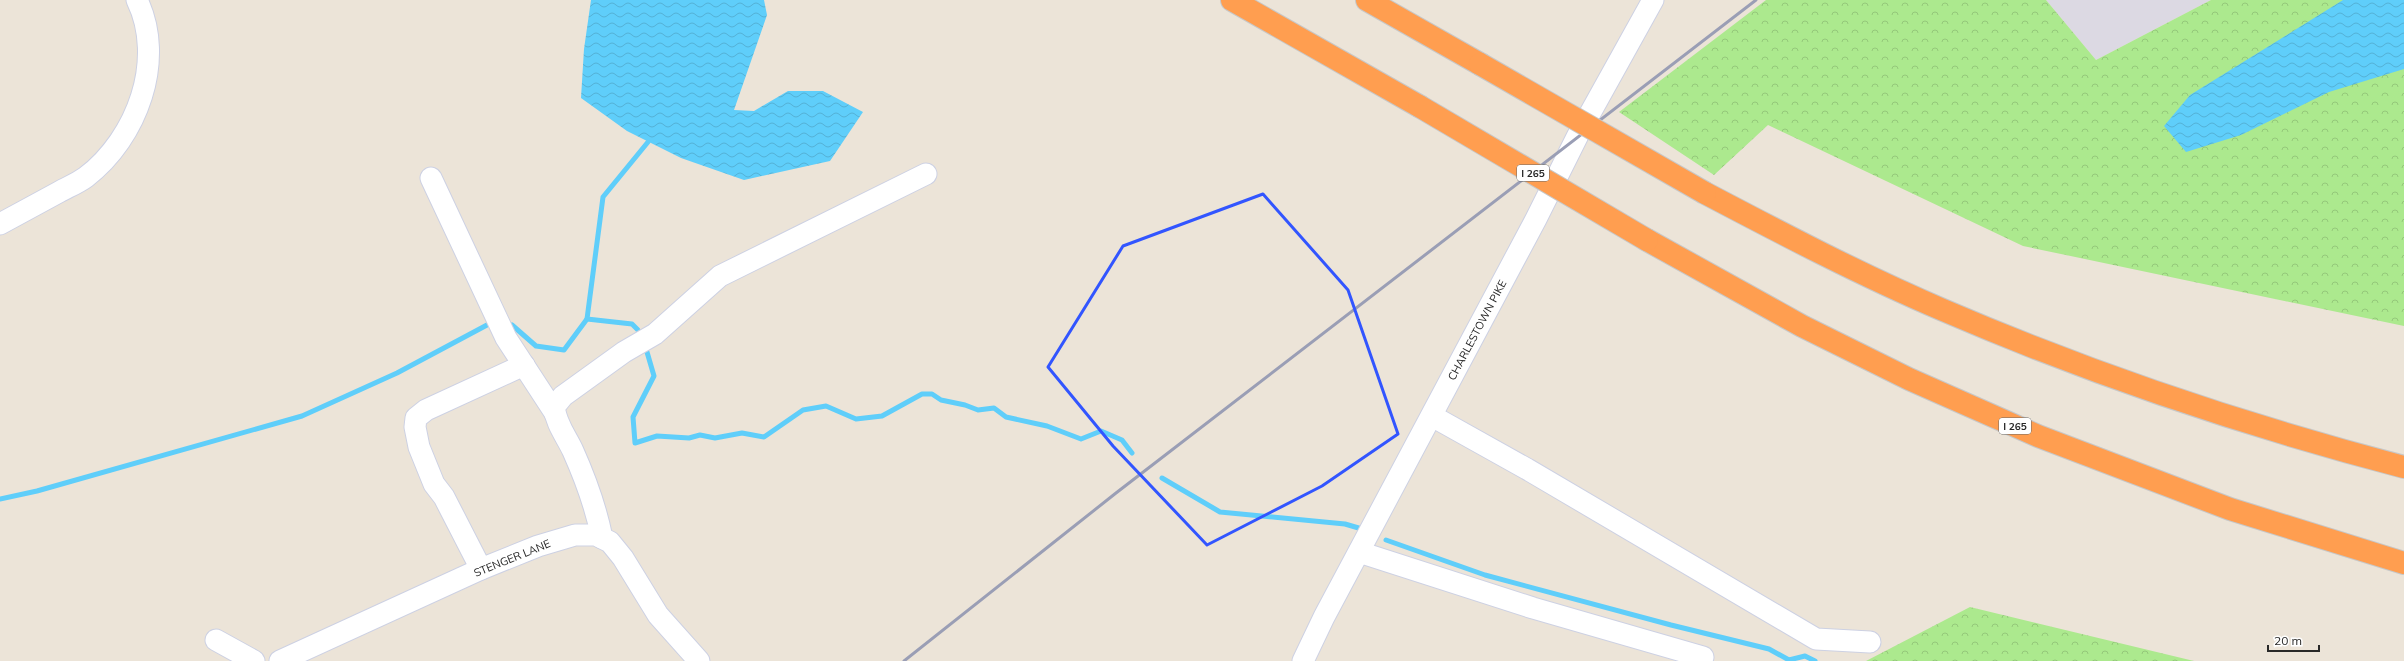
<svg xmlns="http://www.w3.org/2000/svg" width="2404" height="661" viewBox="0 0 2404 661" font-family="Mulish,sans-serif">
  <style>
    .industrial { fill: #dcd9e3 }
    .forest { fill: url(#forest-crowns) }
    .water { fill: url(#water-waves) }
    .lines { fill: none; stroke-linecap: round; stroke-linejoin: round }
    .stream { stroke: #5fcefa; stroke-width: 5 }
    .minor-casing { stroke: #cdd1e3; stroke-width: 23 }
    .highway-casing { stroke: #c7c7c7; stroke-width: 24 }
    .minor { stroke: #fff; stroke-width: 21 }
    .highway { stroke: #ff9e50; stroke-width: 22 }
    .rail { stroke: #9a9eb5; stroke-width: 3 }
    .highway-bridge-casing { stroke: #c7c7c7; stroke-width: 24; stroke-linecap: butt }
    .highway-bridge { stroke: #ff9e50; stroke-width: 22 }
    .marked { fill: none; stroke: #3255ff; stroke-width: 3; stroke-linejoin: round }
    .labels { text-anchor: middle; dominant-baseline: central; stroke-width: 4; stroke-linejoin: round; paint-order: stroke }
    .shield { fill: #fff; stroke: #686868; stroke-width: 1 }
    .shield-label { font-size: 10px; font-weight: bold; fill: #282828 }
    .street-label { font-size: 11px; fill: #282828; stroke: #fff }
  </style>
  <defs>
    <pattern id="forest-crowns" width="20" height="18" patternUnits="userSpaceOnUse"><rect width="20" height="18" fill="#ace98e"/><path d="M2 6a3 3 0 1 1 6 0M12 15a3 3 0 1 1 6 0" fill="none" stroke="#94c87a"/></pattern>
    <pattern id="water-waves" width="16" height="10" patternUnits="userSpaceOnUse"><rect width="16" height="10" fill="#5fcefa"/><path d="M0 5q4-4 8 0t8 0" fill="none" stroke="#53b1d6"/></pattern>
  </defs>
  <rect width="100%" height="100%" fill="#ece4d8"/>
  <polygon class="industrial" points="2046,0 2211,0 2096,60"/>
  <g class="forest">
    <polygon points="1766,0 2046,0 2096,60 2211,0 2404,0 2404,326 2023,246 1768,125 1714,175 1619,112"/>
    <polygon points="1970,607 2194,661 1866,661"/>
  </g>
  <g class="water">
    <polygon points="591,0 764,0 767,15 734,110 754,111 788,91 823,91 863,112 830,161 744,180 681,158 627,131 581,98 584,49"/>
    <polygon points="2343,0 2404,0 2404,69 2329,92 2241,135 2186,152 2164,126 2190,95"/>
  </g>
  <g class="lines">
    <g class="stream">
      <polyline points="587,319 603,197 648,142"/>
      <polyline points="512,325 536,346 564,350 587,319 632,324 638,330"/>
      <polyline points="647,352 654,376 633,417 635,443 657,436 689,438 700,435 715,438 742,433 764,437 803,410 826,406 856,419 882,416 922,394 932,394 941,400 965,405 978,410 994,408 1006,417 1047,426 1081,439 1101,431 1122,440 1132,453"/>
      <polyline points="1162,478 1220,512 1345,524 1362,529"/>
      <polyline points="0,499 37,491 302,416 397,373 487,325"/>
      <polyline points="1386,540 1485,575 1671,625 1769,649 1789,660 1805,656 1815,661"/>
    </g>
    <g class="minor-casing">
      <g id="minor">
        <polyline points="431,178 506,338 555,413"/>
        <path d="M0,224C20,213 39,203 59,192C68,187 78,183 86,177C137,138 166,60 137,0"/>
        <polyline points="1432,416 1527,469 1816,639 1870,642"/>
        <path d="M602,538C596,508 586,480 573,451C566,436 556,424 554,407L563,396L624,352L655,334L720,276L926,174"/>
        <polyline points="1359,552 1533,608 1703,657"/>
        <polyline points="481,569 444,497 434,484 419,447 415,427 416,418 426,410 524,365"/>
        <polyline points="216,640 254,661"/>
        <polyline points="280,661 481,569 538,546 575,535 596,535 610,542 623,558 658,615 699,661"/>
        <polyline points="1303,661 1324,617 1536,219 1578,135 1653,0"/>
      </g>
    </g>
    <g class="highway-casing">
      <g id="highway">
        <polyline points="1232,0 1419,106"/>
        <polyline points="1367,0 1480,64"/>
        <path d="M1705,193C1783,234 1861,275 1943,310C2092,374 2247,426 2404,467"/>
        <polyline points="1647,240 1802,326 1909,379 2038,436 2230,509 2404,563"/>
      </g>
    </g>
    <use href="#minor" class="minor"/>
    <use href="#highway" class="highway"/>
    <polyline class="rail" points="904,661 1116,493 1756,0"/>
    <g class="highway-bridge-casing">
      <g id="highway-bridge">
        <polyline points="1480,64 1705,193"/>
        <polyline points="1419,106 1647,240"/>
      </g>
    </g>
    <use href="#highway-bridge" class="highway-bridge"/>
  </g>
  <path class="marked" d="M1263,194L1348,290L1398,434L1322,486L1207,545L1113,446L1048,367L1123,246Z"/>
  <g class="labels">
    <g class="shield">
      <rect x="1517" y="165" width="32" height="16" rx="3"/>
      <rect x="1999" y="418" width="32" height="16" rx="3"/>
    </g>
    <g class="shield-label">
      <text x="1533" y="173">I 265</text>
      <text x="2015" y="426">I 265</text>
    </g>
    <g class="street-label">
      <text transform="translate(1477 330) rotate(-62)">CHARLESTOWN PIKE</text>
      <text transform="translate(512 558) rotate(-22)">STENGER LANE</text>
    </g>
  </g>
  <path d="M2268 645v6h51v-6" fill="none" stroke="#282828" stroke-width="2"/>
  <text x="2274" y="645" font-size="12" fill="#282828" stroke="#ffffff" stroke-width="3" paint-order="stroke">20 m</text>
</svg>
